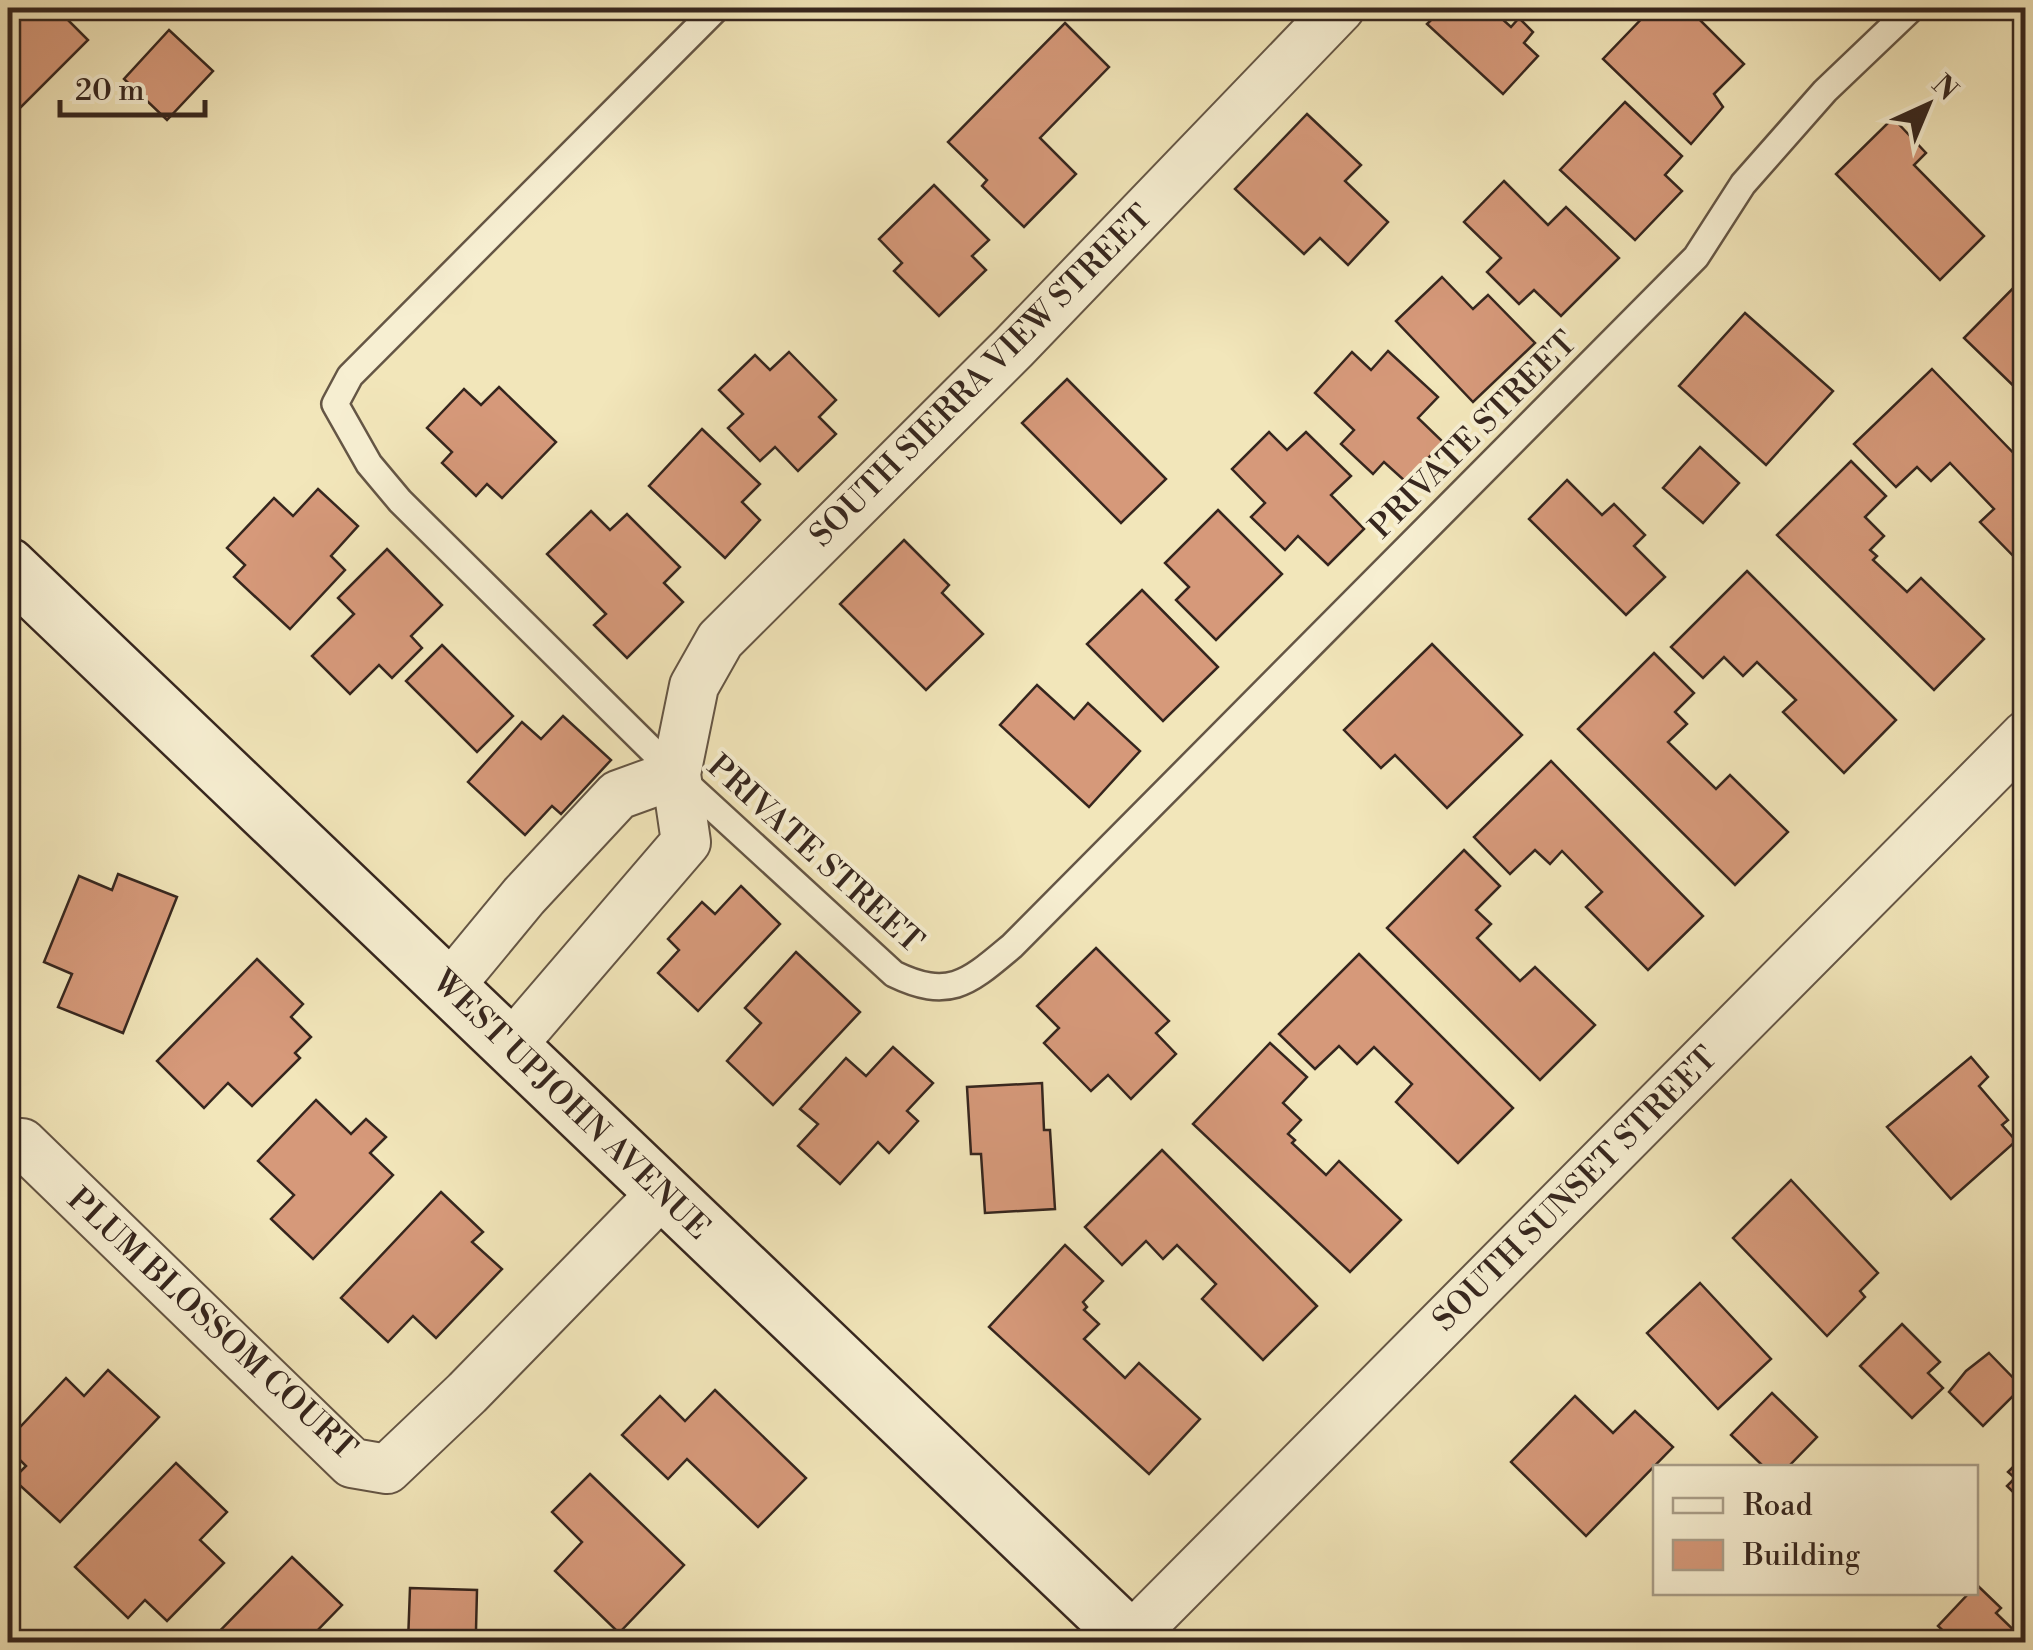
<svg xmlns="http://www.w3.org/2000/svg" width="2033" height="1650" viewBox="0 0 2033 1650" font-family="'Libre Bodoni',serif">
  <style>
    .building { fill: #d6997a; stroke: #36261e; stroke-width: 2.5 }
    .lines { fill: none; stroke-linecap: round; stroke-linejoin: round }
    .service-casing { stroke: #655645; stroke-width: 30 }
    .minor-casing { stroke: #655645; stroke-width: 52 }
    .secondary-casing { stroke: #36261e; stroke-width: 60 }
    .service { stroke: #f7efd2; stroke-width: 25 }
    .minor { stroke: #f7efd2; stroke-width: 48 }
    .secondary { stroke: #f7efd2; stroke-width: 55 }
    .labels { text-anchor: middle; dominant-baseline: central; stroke-width: 8; stroke-linejoin: round; paint-order: stroke }
    .street-label { font-size: 32px; fill: #36261e; stroke: #f7efd2 }
  </style>
  <rect width="100%" height="100%" fill="#f2e6ba"/>
  <filter id="stains"><feTurbulence type="fractalNoise" baseFrequency=".002" numOctaves="4"/><feColorMatrix values="0 0 0 0 .2 0 0 0 0 .09 0 0 0 0 .02 0 0 0 .5 -.17"/></filter>
  <radialGradient id="worn" r=".72"><stop offset=".6" stop-color="#630" stop-opacity="0"/><stop offset="1" stop-color="#630" stop-opacity=".3"/></radialGradient>
  <g class="building">
    <polygon points="8,8 56,8 88,40 8,120"/>
    <polygon points="1443,8 1490,8 1511,27 1519,18 1533,32 1524,43 1538,56 1503,94 1427,24"/>
    <polygon points="1652,8 1688,8 1744,64 1714,94 1723,107 1691,144 1603,59"/>
    <polygon points="1065,23 1109,67 1040,138 1076,174 1024,227 982,186 987,180 948,142"/>
    <polygon points="169,30 213,71 167,120 124,79"/>
    <polygon points="1625,102 1682,156 1665,175 1682,191 1635,240 1560,170"/>
    <polygon points="1307,114 1361,165 1345,181 1388,222 1348,265 1320,238 1304,254 1235,189"/>
    <polygon points="1893,118 1926,153 1914,165 1984,236 1940,280 1836,174"/>
    <polygon points="1504,181 1548,225 1566,207 1619,258 1561,316 1534,290 1519,304 1487,272 1501,258 1464,222"/>
    <polygon points="934,185 989,240 972,256 986,270 939,316 894,271 902,263 879,239"/>
    <polygon points="2026,275 2026,398 1964,338"/>
    <polygon points="1442,277 1473,309 1488,295 1535,343 1473,402 1396,321"/>
    <polygon points="1745,313 1833,391 1766,465 1679,386"/>
    <polygon points="1388,351 1438,397 1418,418 1443,442 1406,482 1384,462 1373,474 1341,444 1354,430 1315,393 1352,352 1371,370"/>
    <polygon points="789,352 836,400 819,417 836,434 798,471 775,447 760,461 728,428 743,414 719,390 755,355 770,370"/>
    <polygon points="1932,369 2026,466 2026,569 1980,522 1994,509 1950,463 1931,481 1917,467 1896,487 1854,444"/>
    <polygon points="1067,379 1166,479 1121,523 1022,423"/>
    <polygon points="499,387 556,442 502,498 487,484 476,496 442,463 452,452 427,428 464,389 481,405"/>
    <polygon points="702,429 760,484 742,502 760,520 725,558 649,486"/>
    <polygon points="1269,432 1287,450 1306,432 1351,476 1331,495 1364,529 1328,565 1298,536 1285,550 1251,517 1265,503 1232,469"/>
    <polygon points="1700,447 1739,483 1703,523 1663,488"/>
    <polygon points="1851,461 1886,496 1865,517 1884,536 1870,550 1877,556 1873,560 1907,592 1921,578 1984,639 1934,690 1777,535"/>
    <polygon points="1567,480 1602,515 1614,504 1645,535 1634,546 1665,577 1626,615 1529,519"/>
    <polygon points="318,489 358,526 331,556 345,570 290,629 234,577 245,565 227,548 274,498 293,516"/>
    <polygon points="1218,510 1282,574 1216,640 1176,600 1189,587 1165,563"/>
    <polygon points="591,511 610,530 627,514 680,567 664,583 683,602 627,658 594,625 606,614 547,554"/>
    <polygon points="904,540 949,585 942,593 983,634 926,690 840,604"/>
    <polygon points="387,549 442,605 411,636 422,648 392,678 379,665 350,694 312,656 354,614 338,598"/>
    <polygon points="1747,571 1896,720 1844,773 1783,712 1796,700 1757,662 1743,676 1724,657 1703,678 1671,647"/>
    <polygon points="1142,590 1218,667 1163,721 1087,644"/>
    <polygon points="1432,644 1522,735 1447,808 1395,755 1381,768 1344,730"/>
    <polygon points="442,645 513,716 477,752 406,681"/>
    <polygon points="1654,653 1694,693 1675,712 1687,724 1668,742 1716,789 1730,775 1788,832 1735,885 1578,729"/>
    <polygon points="1037,685 1074,719 1088,703 1140,751 1089,807 1000,725"/>
    <polygon points="563,716 611,760 561,814 552,806 525,835 468,782 522,722 541,739"/>
    <polygon points="1551,761 1703,916 1648,970 1586,907 1602,892 1562,851 1550,864 1535,850 1510,874 1474,837"/>
    <polygon points="1464,850 1500,886 1476,910 1491,924 1477,938 1520,981 1535,967 1595,1025 1540,1080 1387,928"/>
    <polygon points="118,874 177,897 123,1033 58,1007 72,974 44,962 79,876 112,890"/>
    <polygon points="741,886 780,924 698,1011 658,973 679,950 668,939 702,902 715,914"/>
    <polygon points="1096,948 1169,1021 1156,1033 1176,1054 1131,1099 1108,1075 1091,1091 1044,1043 1059,1028 1037,1006"/>
    <polygon points="796,952 860,1012 773,1105 727,1061 761,1023 745,1008"/>
    <polygon points="1359,954 1513,1108 1458,1163 1396,1102 1412,1084 1374,1047 1357,1064 1339,1046 1315,1069 1279,1034"/>
    <polygon points="257,959 303,1004 291,1017 311,1037 295,1053 300,1058 252,1106 228,1083 204,1108 157,1061"/>
    <polygon points="1270,1043 1307,1077 1283,1103 1301,1120 1288,1134 1295,1140 1292,1143 1326,1175 1339,1161 1401,1220 1350,1272 1193,1124"/>
    <polygon points="893,1047 933,1083 907,1111 918,1121 889,1153 878,1142 840,1184 798,1146 818,1124 800,1109 846,1058 866,1076"/>
    <polygon points="1971,1057 1988,1077 1979,1086 2008,1120 2002,1125 2016,1141 1951,1199 1887,1127"/>
    <polygon points="1042,1083 1044,1130 1050,1130 1055,1209 985,1213 981,1154 971,1154 967,1087"/>
    <polygon points="316,1100 351,1134 366,1119 386,1137 370,1153 393,1175 313,1259 271,1219 294,1195 258,1161"/>
    <polygon points="1162,1150 1317,1306 1263,1360 1202,1299 1216,1284 1177,1245 1163,1259 1146,1241 1122,1265 1085,1227"/>
    <polygon points="1791,1180 1878,1273 1860,1291 1865,1297 1827,1336 1733,1238"/>
    <polygon points="441,1192 483,1232 472,1242 502,1269 436,1338 413,1316 388,1342 341,1298"/>
    <polygon points="1065,1245 1103,1281 1083,1302 1087,1307 1084,1310 1099,1324 1084,1339 1125,1378 1139,1363 1200,1419 1149,1474 989,1327"/>
    <polygon points="1700,1283 1771,1359 1718,1409 1647,1333"/>
    <polygon points="1902,1324 1940,1362 1928,1373 1943,1388 1912,1418 1860,1366"/>
    <polygon points="1989,1353 2022,1387 1983,1426 1949,1392 1966,1371"/>
    <polygon points="108,1370 159,1417 60,1522 13,1479 26,1466 8,1448 8,1440 66,1378 84,1396"/>
    <polygon points="715,1390 806,1478 758,1527 687,1459 668,1479 622,1435 660,1396 685,1421"/>
    <polygon points="1772,1393 1817,1437 1787,1468 1765,1468 1731,1435"/>
    <polygon points="1575,1396 1613,1433 1635,1411 1673,1447 1586,1536 1511,1462"/>
    <polygon points="2026,1454 2026,1505 2007,1486 2015,1478 2008,1472"/>
    <polygon points="176,1463 227,1512 200,1540 224,1563 167,1621 145,1600 128,1618 75,1567"/>
    <polygon points="590,1474 684,1565 619,1633 555,1571 582,1542 552,1512"/>
    <polygon points="292,1557 342,1605 316,1632 327,1642 209,1642"/>
    <polygon points="1977,1585 2001,1608 1996,1613 2026,1642 1955,1642 1938,1626 1970,1592 1976,1592"/>
    <polygon points="410,1588 477,1590 476,1630 502,1631 502,1642 408,1642"/>
  </g>
  <g class="lines">
    <g class="service-casing">
      <path id="service" d="M717,8L350,376L335,404L369,464L400,501L676,774L894,974C950,1001 969,982 1012,946L1696,257L1743,184L1825,91L1912,8"/>
    </g>
    <g class="minor-casing">
      <g id="minor">
        <polyline points="448,988 524,896 618,795 676,774"/>
        <polyline points="510,1047 686,842 676,774 694,686 720,640 1014,347 1340,8"/>
        <polyline points="22,1143 352,1463 387,1469 467,1393 663,1192"/>
        <polyline points="1126,1642 2026,735"/>
      </g>
    </g>
    <g class="secondary-casing">
      <polyline id="secondary" points="8,566 1134,1642"/>
    </g>
    <use href="#service" class="service"/>
    <use href="#minor" class="minor"/>
    <use href="#secondary" class="secondary"/>
  </g>
  <g class="labels">
    <g class="street-label">
      <text transform="translate(981 376) rotate(-45)">SOUTH SIERRA VIEW STREET</text>
      <text transform="translate(1473 435) rotate(-45)">PRIVATE STREET</text>
      <text transform="translate(815 854) rotate(42)">PRIVATE STREET</text>
      <text transform="translate(571 1105) rotate(44)">WEST UPJOHN AVENUE</text>
      <text transform="translate(1575 1189) rotate(-45)">SOUTH SUNSET STREET</text>
      <text transform="translate(212 1324) rotate(43)">PLUM BLOSSOM COURT</text>
    </g>
  </g>
  <rect width="2033" height="1650" fill="none" stroke="#f2e6ba" stroke-width="40"/>
  <rect x="10" y="10" width="2013" height="1630" fill="none" stroke="#36261e" stroke-width="5"/>
  <rect x="20" y="20" width="1993" height="1610" fill="none" stroke="#36261e" stroke-width="2.5"/>
  <rect x="1653" y="1465" width="325" height="130" fill="#f7efd2" stroke="#aa9f8a" stroke-width="2.5"/>
  <rect x="1673" y="1498" width="50" height="15" fill="#f7efd2" stroke="#aa9f8a" stroke-width="2.5"/>
  <text x="1743" y="1515" font-size="30" fill="#36261e">Road</text>
  <rect x="1673" y="1540" width="50" height="30" fill="#d6997a" stroke="#aa9f8a" stroke-width="2.5"/>
  <text x="1743" y="1565" font-size="30" fill="#36261e">Building</text>
  <g transform="translate(1928 105) rotate(44)" stroke="#f7efd2" stroke-width="8" paint-order="stroke">
  <path d="M0-8L18 38L0 25L-18 38Z" fill="#36261e"/>
  <text y="-15" font-size="28" font-weight="bold" text-anchor="middle" fill="#36261e">N</text>
  </g>
  <path d="M60 100v15h145v-15" fill="none" stroke="#36261e" stroke-width="5"/>
  <text x="75" y="100" font-size="30" fill="#36261e" stroke="#f7efd2" stroke-width="8" paint-order="stroke">20 m</text>
  <rect width="100%" height="100%" filter="url(#stains)"/>
  <rect width="100%" height="100%" fill="url(#worn)"/>
</svg>
